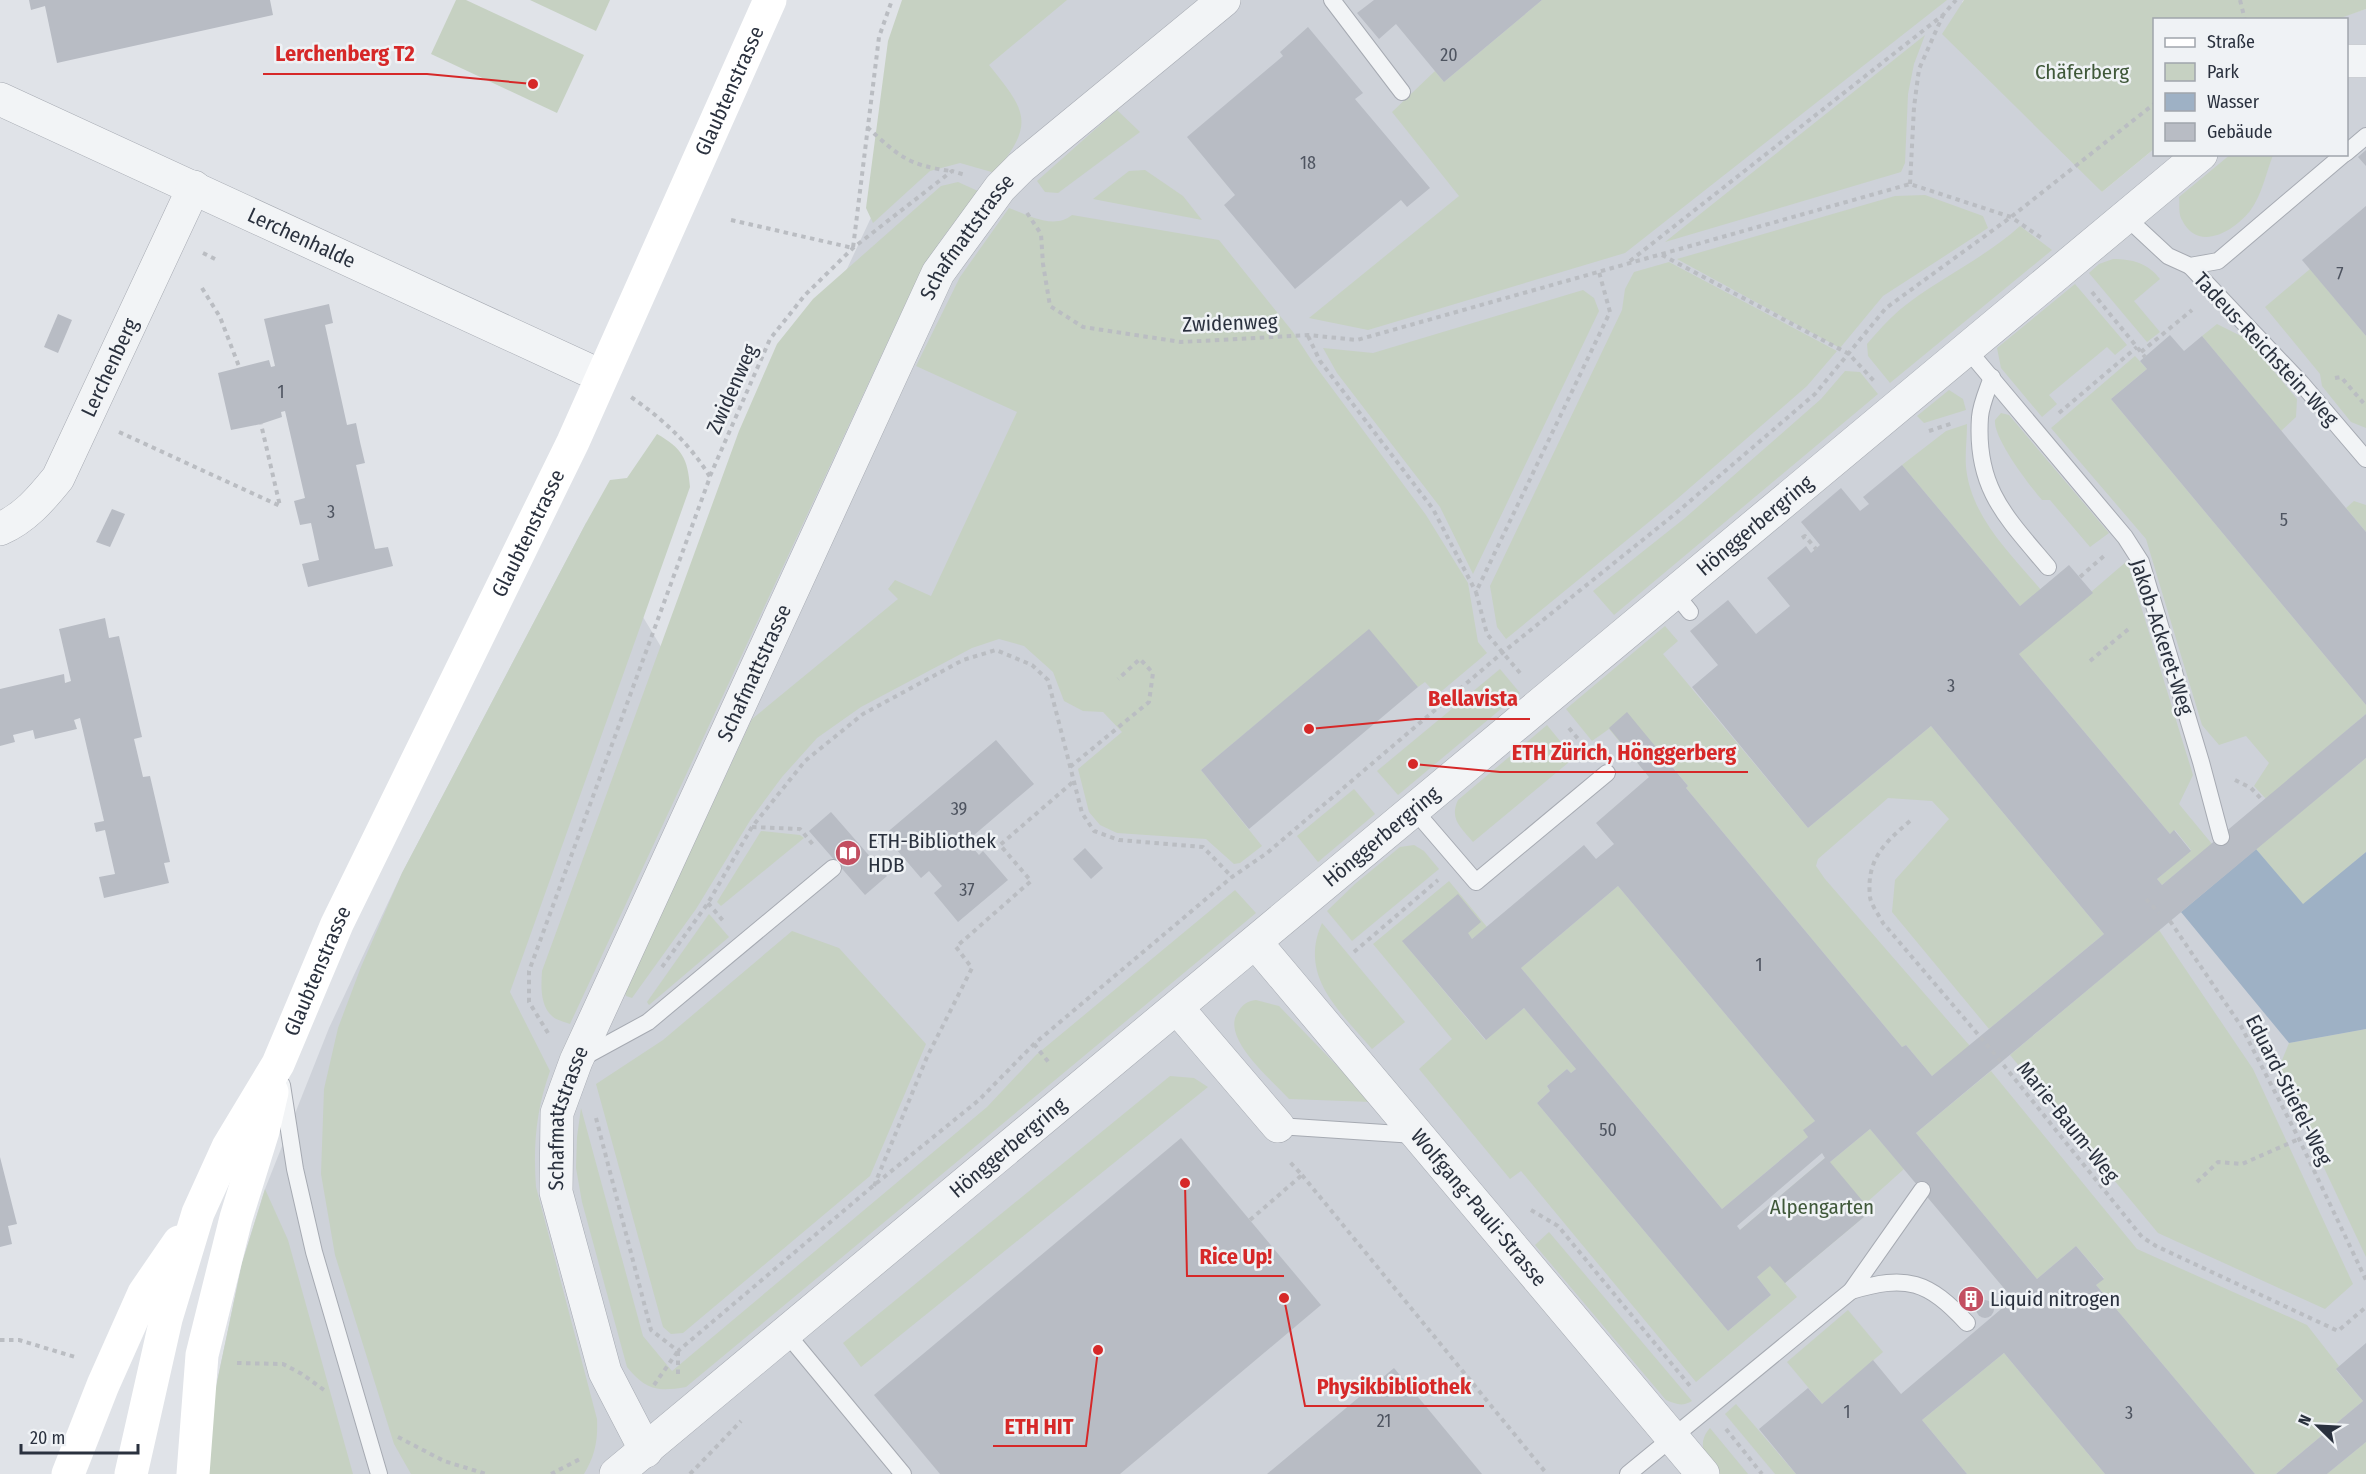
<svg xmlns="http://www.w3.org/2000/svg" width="2366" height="1474" viewBox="0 0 2366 1474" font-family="'Fira Sans Condensed',sans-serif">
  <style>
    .built { fill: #ced2d9 }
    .green { fill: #c6d1c2 }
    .water { fill: #9eb1c5 }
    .building { fill: #b8bcc4; fill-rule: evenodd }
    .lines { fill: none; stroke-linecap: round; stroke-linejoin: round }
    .lane-casing { stroke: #a6aab2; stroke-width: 18 }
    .street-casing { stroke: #a6aab2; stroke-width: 34 }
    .path { stroke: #babdc2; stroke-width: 4; stroke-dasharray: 4.5 4.5; stroke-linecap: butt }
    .lane { stroke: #f2f4f6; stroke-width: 16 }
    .street { stroke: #f2f4f6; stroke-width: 33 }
    .secondary { stroke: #fff; stroke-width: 33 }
    .labels { text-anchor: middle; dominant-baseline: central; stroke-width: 5; stroke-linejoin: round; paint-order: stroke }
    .number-label { font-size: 18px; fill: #4e5460 }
    .park-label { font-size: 21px; fill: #3f5839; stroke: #eff2f5 }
    .street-label { font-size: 21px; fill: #2a313e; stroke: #eff2f5 }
    .poi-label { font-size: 21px; fill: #2a313e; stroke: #eff2f5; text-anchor: start }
    .leader { fill: none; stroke: #d62828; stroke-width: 2 }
    .callout-dot { fill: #d62828; stroke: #eff2f5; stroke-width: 2 }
    .callout-label { font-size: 22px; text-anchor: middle; font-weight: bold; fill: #d62828; stroke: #eff2f5; stroke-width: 5; stroke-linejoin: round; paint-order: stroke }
  </style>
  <rect width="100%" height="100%" fill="#e0e3e8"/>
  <polygon class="built" points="973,0 1964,0 1962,2 2102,192 2154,149 2154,154 2346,154 2346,20 2335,19 2366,9 2366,1474 208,1474 213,1401 242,1263 265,1189 329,1028 402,873 586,523 666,655"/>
  <g class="green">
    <polygon points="456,0 466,0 584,55 557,113 431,54"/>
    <polygon points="530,0 610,0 596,31"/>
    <path d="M902,0H1067L989,65C1027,112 1035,123 995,173L960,163L930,171L873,223L866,208L888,41Z"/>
    <polygon points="1542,0 1947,0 1625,253 1368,330 1309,318 1459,196 1392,112 1435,71 1444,82"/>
    <polygon points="1964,0 2366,0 2366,9 2335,20 2154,20 2154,149 2102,192 1942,34"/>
    <polygon points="1925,35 1914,64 1908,94 1905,163 1901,172 1665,242"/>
    <polygon points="1117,110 1140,132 1058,193 1045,192 1037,181"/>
    <path d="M2231,154L2273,155C2266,173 2262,195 2250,211C2234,231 2198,253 2182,220C2178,214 2180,204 2179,197Z"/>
    <polygon points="1145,170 1183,196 1202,220 1093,199 1129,171"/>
    <path d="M958,182L978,191L940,241L909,296L570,1024C565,1022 556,1020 552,1016C540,1005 541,986 542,971L739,431L777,344L813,299L941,186Z"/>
    <polygon points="1925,195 1983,216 1988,228 1883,296 1840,348 1677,259 1895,196"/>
    <path d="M1009,208C1028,215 1054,230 1072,215L1219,240L1293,332L1314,364L1426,515L1468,583L1478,642L1487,653L1437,695L1425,682L1418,687L1369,630L1201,770L1262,846L1240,863L1234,864L1206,839L1117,833L1100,825L1089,812L1078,769L1122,732L1103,712L1083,711L1064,701L1053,672L1024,646L999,639L972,648L861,707L817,738L782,777L751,819L696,909L632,998L626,996L625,992L752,719L898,599L888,589L895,580L931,596L1017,412L916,366L960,277Z"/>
    <path d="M2020,226L2052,250L1890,383L1868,356L1867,344C1881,328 1894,313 1911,301C1946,275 1987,256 2020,226Z"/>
    <path d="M2113,259C2132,259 2148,263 2160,279L2134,301L2160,332L2147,342L2089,273L2099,264Z"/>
    <polygon points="1669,262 1837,351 1807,386 1677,499 1506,639 1497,627 1490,586 1622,310 1625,289 1634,272"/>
    <polygon points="2310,269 2366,336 2366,428 2351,422 2322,386 2320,374 2265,307"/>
    <polygon points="2075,284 2127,345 2115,355 2107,347 2049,395 2057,404 2042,417 2001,368 1997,348"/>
    <polygon points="1583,290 1594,298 1599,311 1473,574 1440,507 1337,373 1323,348 1373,353"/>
    <polygon points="2217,324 2247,339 2297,399 2296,417 2281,431 2202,336"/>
    <polygon points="2135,356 2147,369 2111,399 2366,705 2366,714 2266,799 2254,786 2269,763 2246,736 2219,745 2202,725 2146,539 2051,428"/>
    <polygon points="1845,371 1860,372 1878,394 1614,615 1593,591 1685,518 1821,399"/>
    <polygon points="1949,390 1963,399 1966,410 1924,423 1917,416"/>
    <path d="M2001,413L2009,415L2109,533L2090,547L2050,500H2042C2029,485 1993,438 1995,420Z"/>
    <path d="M1967,424C1967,438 1965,453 1966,467C1971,517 2010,553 2041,590L2020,606L1902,465L1946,431Z"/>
    <path d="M657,434C682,448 688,459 690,487L510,992L550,1071C536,1110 533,1146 536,1187L597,1419C598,1440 595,1456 584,1474H411L394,1444L335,1255L321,1174L324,1089L338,1028L361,967L402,873L586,523L610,480L627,478Z"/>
    <polygon points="2354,501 2366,505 2366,532 2346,508"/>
    <polygon points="2127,561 2193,775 2179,804 2212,844 2162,885 2157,879 2191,850 2175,830 2170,834 2019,654"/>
    <polygon points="1665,626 1678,641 1663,654 1808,828 1931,726 2104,934 1989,1029 1892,912 1895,880 1949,819 1932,801 1888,798 1818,859 1816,866 1825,879 1970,1046 1932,1076 1906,1045 1902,1047 1686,788 1688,786 1669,762 1649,777 1609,729 1592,741 1566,709"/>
    <polygon points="1500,669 1520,693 1398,795 1377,771"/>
    <path d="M1547,725L1574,758L1473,842C1461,828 1449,819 1458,800Z"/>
    <polygon points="2366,758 2366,852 2303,905 2256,849"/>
    <polygon points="1354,789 1375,814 1318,862 1297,836"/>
    <polygon points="761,831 800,835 804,838 721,906 717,902"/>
    <polygon points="1414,845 1424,851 1439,869 1352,941 1327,911 1355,884 1400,847"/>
    <polygon points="1449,881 1487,927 1472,939 1444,906 1403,942 1485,1040 1524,1008 1576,1069 1571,1073 1567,1069 1547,1086 1550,1091 1537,1103 1728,1331 1771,1295 1757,1277 1770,1265 1740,1230 1825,1158 1830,1162 1870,1129 1904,1169 1865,1204 1871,1211 1785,1283 1797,1297 1696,1382 1521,1171 1510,1179 1419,1069 1452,1039 1373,944"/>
    <polygon points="1618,886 1815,1121 1804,1130 1808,1137 1722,1209 1521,968"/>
    <path d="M1235,890L1256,913L686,1387C657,1392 646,1390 627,1367L582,1202L576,1168L577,1137L581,1108L643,1336L672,1371L987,1107L1036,1055Z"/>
    <polygon points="709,914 729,937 649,1005 647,1002"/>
    <path d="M1322,923L1405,1022L1372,1049C1340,1011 1298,977 1322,923Z"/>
    <polygon points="2159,930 2253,1069 2353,1284 2325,1309 2158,1233 2010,1055"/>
    <polygon points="792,931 839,948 926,1044 870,1176 683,1333 671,1334 663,1327 596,1084 663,1040"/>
    <path d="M1256,1000L1279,1006L1372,1102L1289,1099C1272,1080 1220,1038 1238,1012C1243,1004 1247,1001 1256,1000Z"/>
    <polygon points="2366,1029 2366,1257 2278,1070 2289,1043"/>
    <polygon points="1991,1071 2137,1249 2307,1325 2339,1366 2336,1370 2363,1401 2276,1474 2255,1474 2096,1285 2104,1278 2076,1246 2037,1279 1916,1133"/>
    <polygon points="1170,1076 1194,1078 1208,1087 861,1367 843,1343"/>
    <polygon points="265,1189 288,1240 353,1474 208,1474 213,1401 242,1263"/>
    <path d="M1549,1232L1692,1401C1682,1407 1676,1404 1666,1400L1535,1245Z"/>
    <polygon points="1848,1310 1883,1352 1822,1404 1787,1362"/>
    <polygon points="2004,1353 2105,1474 1967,1474 1922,1420"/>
    <polygon points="1736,1404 1796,1474 1775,1474 1725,1414"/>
    <path d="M1710,1428L1748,1474H1720C1708,1459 1694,1446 1710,1428Z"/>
    <polygon points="2366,1442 2366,1474 2327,1474"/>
  </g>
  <polygon class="water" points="2256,849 2303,904 2366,852 2366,1029 2289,1043 2181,912"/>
  <g class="building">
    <polygon points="29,0 270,0 273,15 57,63 45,6 31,10"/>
    <polygon points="1374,0 1542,0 1444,82 1396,24 1379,39 1357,13"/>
    <polygon points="1308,27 1363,93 1355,99 1430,188 1407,207 1401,200 1295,289 1224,205 1235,195 1187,137 1283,56 1280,52"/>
    <polygon points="2366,150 2366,166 2358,157"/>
    <polygon points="2366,206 2366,336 2302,260"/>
    <polygon points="329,304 333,323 325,325 347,425 356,423 360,442 365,463 356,465 375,549 388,547 393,566 308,587 302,564 319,560 311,523 300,525 294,501 305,498 285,411 281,412 282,417 261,424 231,430 218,373 269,360 271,367 275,366 264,319"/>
    <polygon points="58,314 72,320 58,353 44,347"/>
    <polygon points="2170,335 2184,351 2202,336 2366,532 2366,705 2111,399 2147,369 2140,361"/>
    <path d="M1902,465L2020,606L2069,565L2093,593L2019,654L2170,834L2174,830L2191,851L2157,879L2162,885L2366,714V758L1916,1133L2037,1279L2076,1246L2104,1279L2096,1285L2255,1474H2105L2004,1353L1922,1420L1967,1474H1796L1759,1429L1808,1388L1822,1404L1873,1360L1901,1394L2013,1299L1870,1129L1830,1162L1871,1211L1785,1283L1770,1266L1757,1277L1771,1295L1728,1331L1537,1103L1550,1091L1547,1086L1567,1069L1571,1073L1576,1069L1524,1008L1486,1040L1402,941L1458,894L1481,922L1468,933L1472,939L1584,845L1596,859L1614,844L1596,823L1649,777L1609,728L1627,712L1688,786L1686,788L1902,1047L1906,1045L1932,1076L2104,934L1931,726L1808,828L1692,687L1718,665L1690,631L1728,600L1756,634L1790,606L1767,578L1806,546L1811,553L1820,545L1801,522L1841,488L1860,511L1869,504L1863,497ZM1618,886L1815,1121L1803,1130L1808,1137L1722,1209L1521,968ZM1822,1153L1825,1158L1740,1230L1737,1226Z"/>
    <polygon points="112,509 125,514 110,547 96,542"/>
    <polygon points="105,618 109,638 119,636 142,737 134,739 143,777 150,776 170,862 164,863 169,883 104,898 99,877 115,874 105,830 96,832 94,823 104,821 80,718 74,720 77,729 35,739 33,730 13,735 15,742 0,746 0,689 64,674 65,683 71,681 59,629"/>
    <polygon points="1369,629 1418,687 1249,829 1201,770"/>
    <polygon points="996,740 1034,784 967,841 979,855 983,851 1008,880 958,922 934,893 942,886 929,871 921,878 884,835"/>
    <polygon points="831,812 887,876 865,895 809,831"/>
    <polygon points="1085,848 1103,868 1091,879 1073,859"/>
    <polygon points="1181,1138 1321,1305 1120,1474 940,1474 874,1395"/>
    <polygon points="0,1157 17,1224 8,1226 12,1244 0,1247"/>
    <circle cx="1971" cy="1299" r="5.5"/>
    <circle cx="1985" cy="1309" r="9"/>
    <polygon points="2366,1343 2366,1442 2327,1474 2276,1474 2363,1401 2336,1369"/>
    <polygon points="1394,1368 1482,1474 1267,1474"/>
  </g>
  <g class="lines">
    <g class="lane-casing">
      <g id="lane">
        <polyline points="1332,0 1402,92"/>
        <polyline points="2346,153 2366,136"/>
        <polyline points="2127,218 2168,256 2190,266 2218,261 2344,154"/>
        <polyline points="2190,266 2302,384 2366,459"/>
        <polyline points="1967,349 2125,537 2141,562 2201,762 2221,837"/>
        <path d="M1992,377C1988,389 1981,404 1980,417C1975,488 2006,517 2048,567"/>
        <polyline points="1674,592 1690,612"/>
        <polyline points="1415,811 1476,882 1607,773"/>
        <polyline points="582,1058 648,1022 833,868"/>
        <polyline points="282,1085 295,1169 314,1252 379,1474"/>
        <polyline points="1278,1126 1415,1135"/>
        <path d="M1851,1291C1907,1274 1928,1281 1967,1323"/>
        <polyline points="787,1334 903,1474"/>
        <polyline points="1628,1474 1851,1291 1922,1190"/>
      </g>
    </g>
    <g class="street-casing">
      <g id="street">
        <polyline points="2346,61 2366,61"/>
        <path id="s1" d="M0,99L601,376"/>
        <path id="s2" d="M0,529C25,518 41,499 58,478L194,187"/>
        <path id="s3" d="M1256,943L1703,1474"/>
        <polyline points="1178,1009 1278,1126"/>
        <path id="s4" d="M646,1451L605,1372L556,1192L557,1113L576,1061L938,273L1000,188L1021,167L1224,0"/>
        <path id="s5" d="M616,1474L2201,154"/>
      </g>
    </g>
    <g class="path">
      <polyline points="2240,0 2245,20"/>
      <path d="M867,127C899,156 907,165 951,171"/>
      <polyline points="1910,184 1914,107 1919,69 1943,15"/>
      <polyline points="1027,213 1041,234 1043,264 1050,306 1083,327 1181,342 1308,335 1357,340 1910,184 2011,217 2043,239"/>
      <polyline points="731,220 853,248 879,37 892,0"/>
      <polyline points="203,253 215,259"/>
      <polyline points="1662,255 1849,354 1874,381"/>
      <polyline points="1630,261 1943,15 1956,0"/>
      <polyline points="202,288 220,317 240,369"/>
      <polyline points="2092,292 2145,357"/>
      <polyline points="1308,336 1320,361 1433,509 1476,592"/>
      <polyline points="2141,352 2192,310"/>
      <polyline points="2335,378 2341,377 2366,406"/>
      <polyline points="2059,413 2137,347"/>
      <polyline points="1929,431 1953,423"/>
      <polyline points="119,432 280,506 261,424"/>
      <polyline points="710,476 770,339 805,295 853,248 952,171 965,175"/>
      <polyline points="1802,538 1805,536 1816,549"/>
      <polyline points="2080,577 2105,555"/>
      <polyline points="2090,661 2131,627"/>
      <polyline points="1520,673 1487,634 1476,592 1610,312 1599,272"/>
      <polyline points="1569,728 1589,752"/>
      <polyline points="1070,767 1149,702 1153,673 1140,659 1118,679"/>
      <polyline points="2235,780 2251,788 2263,801"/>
      <path d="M1910,821C1884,843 1866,860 1870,897C1871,905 1879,915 1883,923L1993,1052L2142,1237L2156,1246L2338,1331L2366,1307"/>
      <polyline points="752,827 800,829 815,847"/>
      <polyline points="2146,899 2159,913"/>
      <polyline points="708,903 725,923"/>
      <polyline points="2170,921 2241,1026 2299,1139 2366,1280"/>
      <polyline points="1354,952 1438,880"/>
      <polyline points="662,967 708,903 752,827 805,761 863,714 963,660 996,650 1032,665 1048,680 1082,813 1094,831 1119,840 1203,847 1232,877"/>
      <path d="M548,1033L529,1002V971L710,477C690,444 663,419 631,397"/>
      <polyline points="1034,1044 1050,1064"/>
      <polyline points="596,1118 651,1330 678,1351 873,1186 979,1100 1034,1044 1232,877 1267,853 1502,653 1675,514 1815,394 1886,308 2011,217 2154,104"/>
      <polyline points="1302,1175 1547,1474"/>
      <polyline points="2197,1182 2218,1162 2242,1164 2299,1139"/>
      <polyline points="874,1186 927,1057 972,968 956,947 1031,881 1000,845 1074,781"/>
      <polyline points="1531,1210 1558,1226 1690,1386"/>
      <polyline points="1250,1220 1302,1175 1289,1161"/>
      <polyline points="0,1340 19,1340 75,1357"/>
      <polyline points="237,1363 283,1364 302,1374 324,1390"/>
      <polyline points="678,1374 678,1352"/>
      <polyline points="654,1385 678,1351"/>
      <polyline points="1726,1429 1762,1474"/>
      <polyline points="398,1437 444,1461 486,1474"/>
      <polyline points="551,1474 582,1458"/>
      <polyline points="690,1474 741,1421"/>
    </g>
    <use href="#lane" class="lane"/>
    <use href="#street" class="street"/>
    <g class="secondary">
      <polyline points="68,1474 103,1385 144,1293 179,1242"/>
      <path id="s6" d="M131,1474L166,1319L198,1213L228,1147L278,1064L337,924L573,442L770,0"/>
      <polyline points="193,1474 202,1355 236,1218 263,1131 272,1092"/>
    </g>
  </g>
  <defs>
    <g id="library-disc" transform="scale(1.35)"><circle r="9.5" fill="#c34f61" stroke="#eff2f5"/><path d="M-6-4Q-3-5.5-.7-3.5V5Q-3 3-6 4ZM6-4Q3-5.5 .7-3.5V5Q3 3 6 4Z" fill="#fff"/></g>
    <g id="building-disc" transform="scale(1.35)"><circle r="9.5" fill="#c34f61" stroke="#eff2f5"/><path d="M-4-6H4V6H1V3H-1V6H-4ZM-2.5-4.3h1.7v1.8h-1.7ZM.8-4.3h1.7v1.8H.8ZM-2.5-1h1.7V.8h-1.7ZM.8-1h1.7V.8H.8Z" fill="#fff"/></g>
  </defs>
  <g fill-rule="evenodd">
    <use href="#library-disc" x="848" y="853"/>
    <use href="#building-disc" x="1971" y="1299"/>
  </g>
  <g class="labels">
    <g class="number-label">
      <text x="1449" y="55">20</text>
      <text x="1308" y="163">18</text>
      <text x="2340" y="274">7</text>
      <text x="281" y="392">1</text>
      <text x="331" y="512">3</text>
      <text x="2284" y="520">5</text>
      <text x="1951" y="686">3</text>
      <text x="959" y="809">39</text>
      <text x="967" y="890">37</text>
      <text x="1759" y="965">1</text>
      <text x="1608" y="1130">50</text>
      <text x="1847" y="1412">1</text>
      <text x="2129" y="1413">3</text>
      <text x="1384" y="1421">21</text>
    </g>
    <g class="park-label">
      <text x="2082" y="72">Chäferberg</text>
      <text x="1822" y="1207">Alpengarten</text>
    </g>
    <g class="street-label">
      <text stroke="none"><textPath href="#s6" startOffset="1512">Glaubtenstrasse</textPath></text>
      <text stroke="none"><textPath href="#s1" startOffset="332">Lerchenhalde</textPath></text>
      <text stroke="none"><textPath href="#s4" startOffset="1323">Schafmattstrasse</textPath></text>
      <text transform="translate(1230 323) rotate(-2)">Zwidenweg</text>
      <text transform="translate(2266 349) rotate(47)">Tadeus-Reichstein-Weg</text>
      <text stroke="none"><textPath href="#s2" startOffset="200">Lerchenberg</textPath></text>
      <text transform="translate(732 389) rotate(-66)">Zwidenweg</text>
      <text stroke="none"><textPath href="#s5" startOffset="1482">Hönggerbergring</textPath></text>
      <text stroke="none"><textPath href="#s6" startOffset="1026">Glaubtenstrasse</textPath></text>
      <text transform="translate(2162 637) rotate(72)">Jakob-Ackeret-Weg</text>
      <text stroke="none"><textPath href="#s4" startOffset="837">Schafmattstrasse</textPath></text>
      <text stroke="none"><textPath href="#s5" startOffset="996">Hönggerbergring</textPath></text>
      <text stroke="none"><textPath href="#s6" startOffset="540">Glaubtenstrasse</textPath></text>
      <text transform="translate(2289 1090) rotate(63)">Eduard-Stiefel-Weg</text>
      <text stroke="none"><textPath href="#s4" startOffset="351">Schafmattstrasse</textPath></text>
      <text transform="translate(2068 1122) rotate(51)">Marie-Baum-Weg</text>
      <text stroke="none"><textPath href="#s5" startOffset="510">Hönggerbergring</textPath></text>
      <text stroke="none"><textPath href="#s3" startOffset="346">Wolfgang-Pauli-Strasse</textPath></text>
    </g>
    <g class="poi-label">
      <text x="868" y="841">ETH-Bibliothek<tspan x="868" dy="24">HDB</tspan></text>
      <text x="1990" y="1299">Liquid nitrogen</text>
    </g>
  </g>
  <path class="leader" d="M533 84L427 74H263M1309 729L1416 719H1530M1413 764L1500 772H1748M1185 1183L1187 1276H1284M1284 1298L1305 1406H1484M1098 1350L1086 1446H993"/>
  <g class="callout-dot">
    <circle cx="533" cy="84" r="6"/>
    <circle cx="1309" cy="729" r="6"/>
    <circle cx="1413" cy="764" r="6"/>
    <circle cx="1185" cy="1183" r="6"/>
    <circle cx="1284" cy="1298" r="6"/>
    <circle cx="1098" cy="1350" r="6"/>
  </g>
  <g class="callout-label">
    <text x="345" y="61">Lerchenberg T2</text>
    <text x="1473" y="706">Bellavista</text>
    <text x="1624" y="760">ETH Zürich, Hönggerberg</text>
    <text x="1236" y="1264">Rice Up!</text>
    <text x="1394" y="1394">Physikbibliothek</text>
    <text x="1039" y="1434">ETH HIT</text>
  </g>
  <rect x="2153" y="18" width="195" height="138" fill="#eff2f5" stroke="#a0a5ac" stroke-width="1.5"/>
  <rect x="2165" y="38" width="30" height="9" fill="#ffffff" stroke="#a0a5ac" stroke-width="1.5"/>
  <text x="2207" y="48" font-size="18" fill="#2a313e">Straße</text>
  <rect x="2165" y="63" width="30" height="18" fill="#c6d1c2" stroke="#a0a5ac" stroke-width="1.5"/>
  <text x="2207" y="78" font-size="18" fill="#2a313e">Park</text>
  <rect x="2165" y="93" width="30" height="18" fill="#9eb1c5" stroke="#a0a5ac" stroke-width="1.5"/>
  <text x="2207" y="108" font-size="18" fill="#2a313e">Wasser</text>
  <rect x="2165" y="123" width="30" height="18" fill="#b8bcc4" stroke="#a0a5ac" stroke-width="1.5"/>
  <text x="2207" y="138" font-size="18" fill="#2a313e">Gebäude</text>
  <g transform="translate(2318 1426) rotate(294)" stroke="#eff2f5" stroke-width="4.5" paint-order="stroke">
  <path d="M0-4.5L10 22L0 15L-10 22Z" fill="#2a313e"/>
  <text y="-9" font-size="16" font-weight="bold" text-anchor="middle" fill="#2a313e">N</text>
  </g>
  <path d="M21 1444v9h117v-9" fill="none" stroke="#2a313e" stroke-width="3"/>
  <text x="30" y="1444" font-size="18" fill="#2a313e" stroke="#eff2f5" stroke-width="4.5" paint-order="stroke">20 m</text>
</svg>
